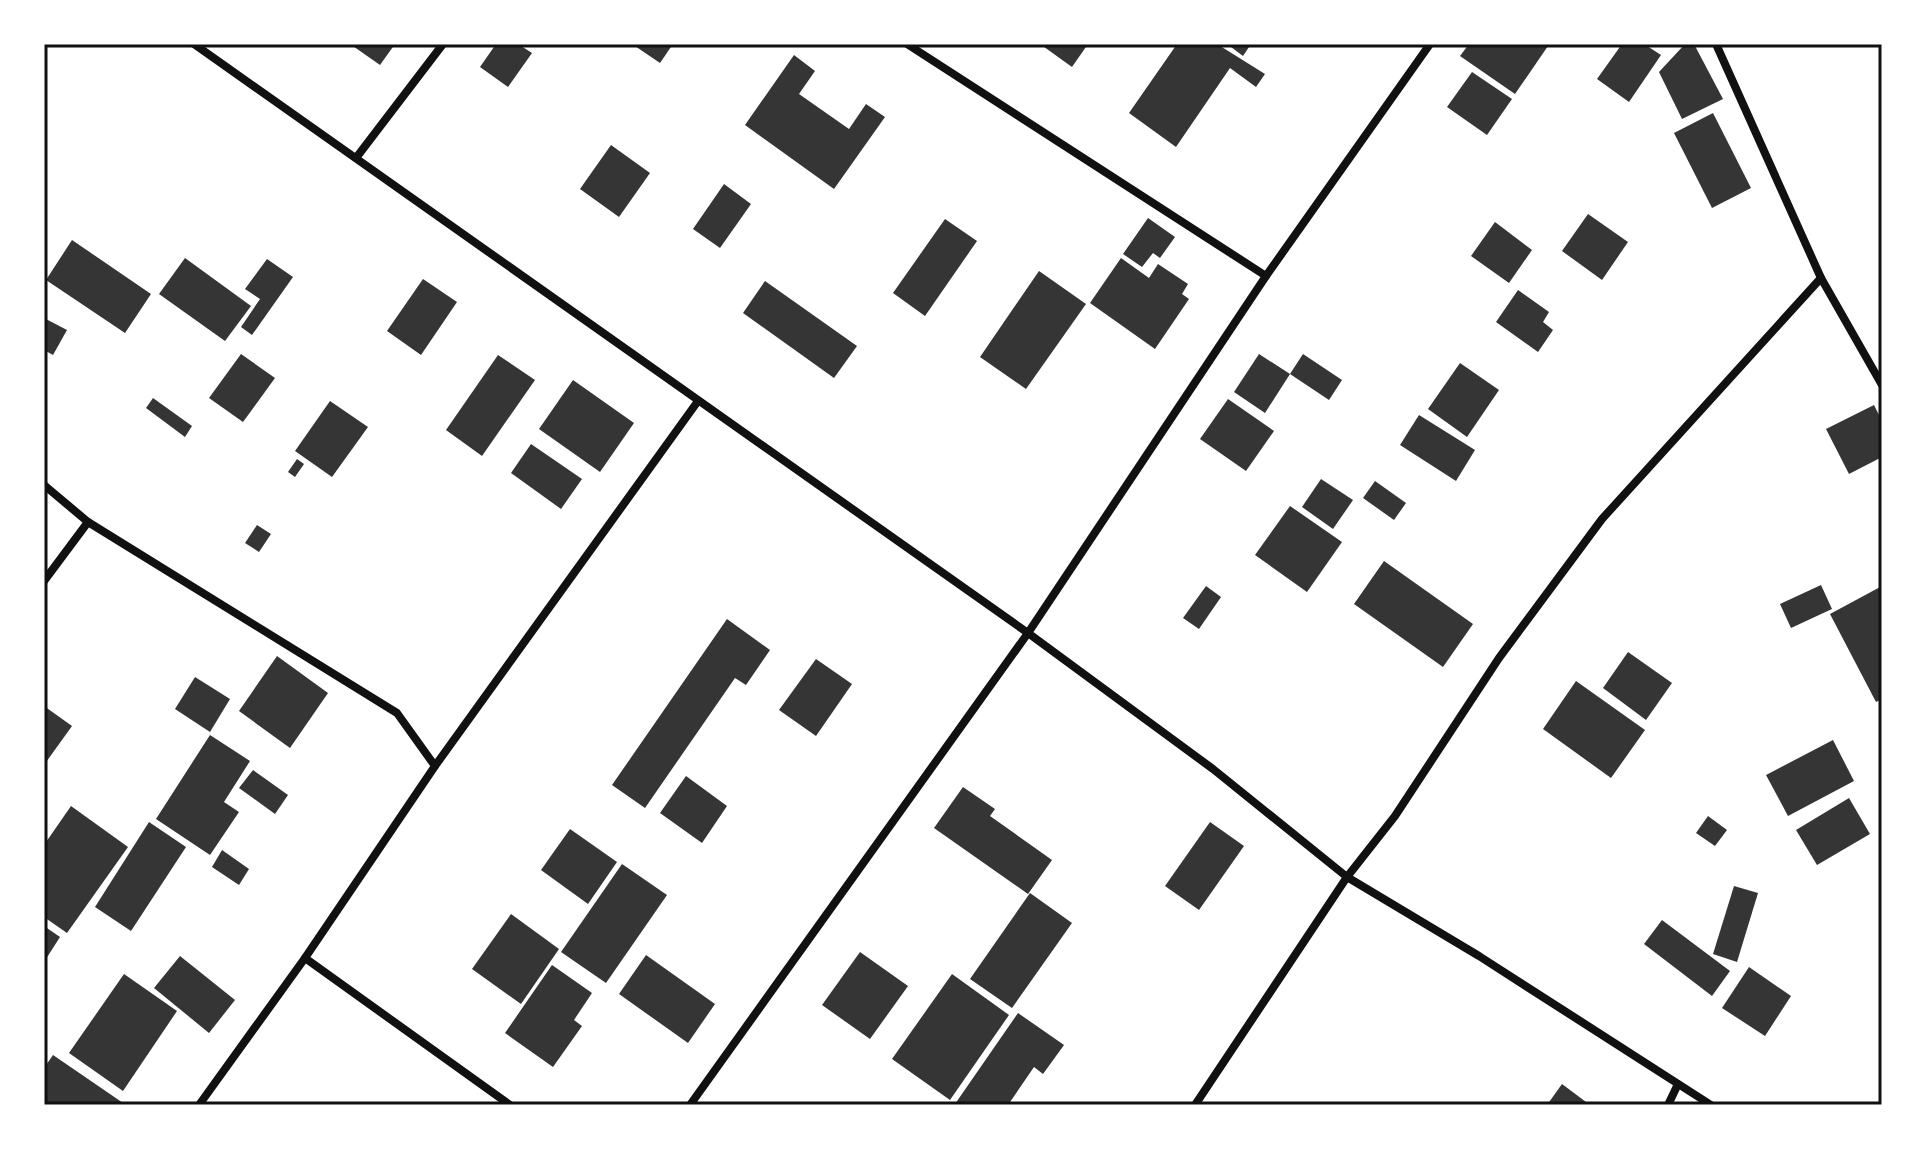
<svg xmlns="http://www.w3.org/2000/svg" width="1926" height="1149" viewBox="0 0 1926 1149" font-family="Figtree,sans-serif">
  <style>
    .building { fill: #353535 }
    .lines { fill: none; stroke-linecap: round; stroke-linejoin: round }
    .minor { stroke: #111; stroke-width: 8 }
    .neatline { fill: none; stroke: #111; stroke-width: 3 }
  </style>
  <rect width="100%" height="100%" fill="#fff"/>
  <g class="building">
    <polygon points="350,44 395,44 380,65"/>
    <polygon points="496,44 518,44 532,53 508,87 480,67"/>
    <polygon points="632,44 673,44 660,63"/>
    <polygon points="1040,44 1088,44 1072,67"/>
    <polygon points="1177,44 1217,44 1265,74 1256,87 1230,68 1176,147 1129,113"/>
    <polygon points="1227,44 1251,44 1243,56"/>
    <polygon points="1469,44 1546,44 1548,46 1515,94 1460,56"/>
    <polygon points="1622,44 1644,44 1661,55 1629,102 1597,79"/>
    <polygon points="1685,44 1694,44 1723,99 1682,119 1659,72"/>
    <polygon points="794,55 815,71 799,94 849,129 866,104 885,117 834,189 745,125"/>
    <polygon points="1472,72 1512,99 1487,135 1447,107"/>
    <polygon points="1713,113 1751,188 1712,208 1674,133"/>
    <polygon points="611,145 650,173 619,217 580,189"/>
    <polygon points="724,184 751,204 720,248 693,229"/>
    <polygon points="1588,214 1628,242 1602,280 1562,251"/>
    <polygon points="1148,218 1175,237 1160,258 1153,253 1142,267 1123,254"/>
    <polygon points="945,219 977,241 925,316 893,293"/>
    <polygon points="1495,222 1532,250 1509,283 1471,256"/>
    <polygon points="72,240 151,294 125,333 46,280"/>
    <polygon points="185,258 251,306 225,341 159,294"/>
    <polygon points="1121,258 1149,278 1158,264 1188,284 1182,294 1189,299 1155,349 1090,303"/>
    <polygon points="267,259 293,277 252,335 241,327 260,299 245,289"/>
    <polygon points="1039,271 1086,304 1026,389 980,357"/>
    <polygon points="423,279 457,302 421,355 387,331"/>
    <polygon points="765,281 857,346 834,378 743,313"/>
    <polygon points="1518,290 1549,312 1543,322 1553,330 1538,352 1496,322"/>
    <polygon points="44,318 67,330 53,355 44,350"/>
    <polygon points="241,354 275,378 243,422 209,398"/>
    <polygon points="1259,354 1290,374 1265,413 1234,392"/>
    <polygon points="1303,354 1342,380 1329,400 1290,374"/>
    <polygon points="498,355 535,380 482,456 446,430"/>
    <polygon points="1460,363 1499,390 1467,437 1428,409"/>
    <polygon points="573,380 634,423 600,472 539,429"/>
    <polygon points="153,398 192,426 185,437 146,408"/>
    <polygon points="1228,399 1274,431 1246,471 1200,439"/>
    <polygon points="330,401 368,427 332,477 295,451"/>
    <polygon points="1874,405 1882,421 1882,457 1849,474 1826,429"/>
    <polygon points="1419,415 1475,450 1456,481 1400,445"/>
    <polygon points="531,444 582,479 561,509 511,473"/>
    <polygon points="297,459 304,464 295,477 288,472"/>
    <polygon points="1321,479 1353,500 1333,529 1302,507"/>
    <polygon points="1375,481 1406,503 1394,520 1363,498"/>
    <polygon points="1290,506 1342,542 1307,592 1255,555"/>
    <polygon points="257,525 271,534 259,552 245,543"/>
    <polygon points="1384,561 1473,624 1443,667 1354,604"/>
    <polygon points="1821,585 1832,609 1791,628 1780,604"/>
    <polygon points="1206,586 1221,597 1199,629 1183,618"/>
    <polygon points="1882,586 1882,699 1876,702 1830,614"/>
    <polygon points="727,619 770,650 746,685 735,678 645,808 612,785"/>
    <polygon points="1628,652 1672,683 1646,720 1603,688"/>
    <polygon points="277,656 328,693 290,748 239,711"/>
    <polygon points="816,659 852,684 816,736 779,710"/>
    <polygon points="195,677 230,699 210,732 175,709"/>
    <polygon points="1576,681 1645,730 1611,778 1543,729"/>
    <polygon points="44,706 72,726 44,765"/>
    <polygon points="210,735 250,761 224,802 239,812 210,855 156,819"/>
    <polygon points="1833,740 1854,781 1788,816 1766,775"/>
    <polygon points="253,770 288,795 275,814 239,788"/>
    <polygon points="686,776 727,806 702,843 660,813"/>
    <polygon points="963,787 995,809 990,816 1052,860 1028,894 934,828"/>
    <polygon points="1849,798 1870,834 1817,865 1796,830"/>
    <polygon points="71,806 128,847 67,933 44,917 44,845"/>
    <polygon points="1708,816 1727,830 1715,846 1696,833"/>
    <polygon points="149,822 186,847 131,931 95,907"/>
    <polygon points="1210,822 1244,846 1199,910 1165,886"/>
    <polygon points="570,829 617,862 588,904 541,870"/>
    <polygon points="222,850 249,869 239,885 212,867"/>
    <polygon points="622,864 667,895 606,983 561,952"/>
    <polygon points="1734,886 1758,893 1737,962 1713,954"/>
    <polygon points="1030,893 1072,923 1012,1008 970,979"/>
    <polygon points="511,914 559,949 521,1004 472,969"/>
    <polygon points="1662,920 1730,971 1712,996 1644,944"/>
    <polygon points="44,926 60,937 44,962"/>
    <polygon points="860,952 908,986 870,1039 822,1005"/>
    <polygon points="646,955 715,1004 688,1043 619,994"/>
    <polygon points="180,956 235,1000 209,1033 154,988"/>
    <polygon points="552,965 592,993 574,1020 582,1026 553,1067 505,1033"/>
    <polygon points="1749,967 1791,996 1765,1036 1722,1008"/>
    <polygon points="124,974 177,1011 123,1091 69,1053"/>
    <polygon points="952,974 1009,1015 950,1100 892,1059"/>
    <polygon points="1018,1013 1064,1045 1043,1074 1034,1067 1008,1105 957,1105 955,1104"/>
    <polygon points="53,1055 126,1105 44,1105 44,1068"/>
    <polygon points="1562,1084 1590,1105 1547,1105"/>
  </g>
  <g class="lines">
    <g class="minor">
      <polyline points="194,44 1028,633 1213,769 1347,877 1479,956 1711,1105"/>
      <polyline points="907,44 1266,276"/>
      <polyline points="1716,44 1821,278 1882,385"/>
      <polyline points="356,158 443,44"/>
      <polyline points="44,485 88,522 397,713 435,766 305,958 510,1105"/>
      <polyline points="44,581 88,522"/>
      <polyline points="435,766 698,401"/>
      <polyline points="199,1105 305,958"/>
      <polyline points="690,1105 1028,633 1266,276 1430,44"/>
      <polyline points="1195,1105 1347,877 1395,816 1499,658 1602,519 1821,278"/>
      <polyline points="1668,1105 1678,1084"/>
    </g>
  </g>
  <rect width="1926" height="1149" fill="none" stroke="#ffffff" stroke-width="92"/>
  <rect x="46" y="46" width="1834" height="1057" class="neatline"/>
</svg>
